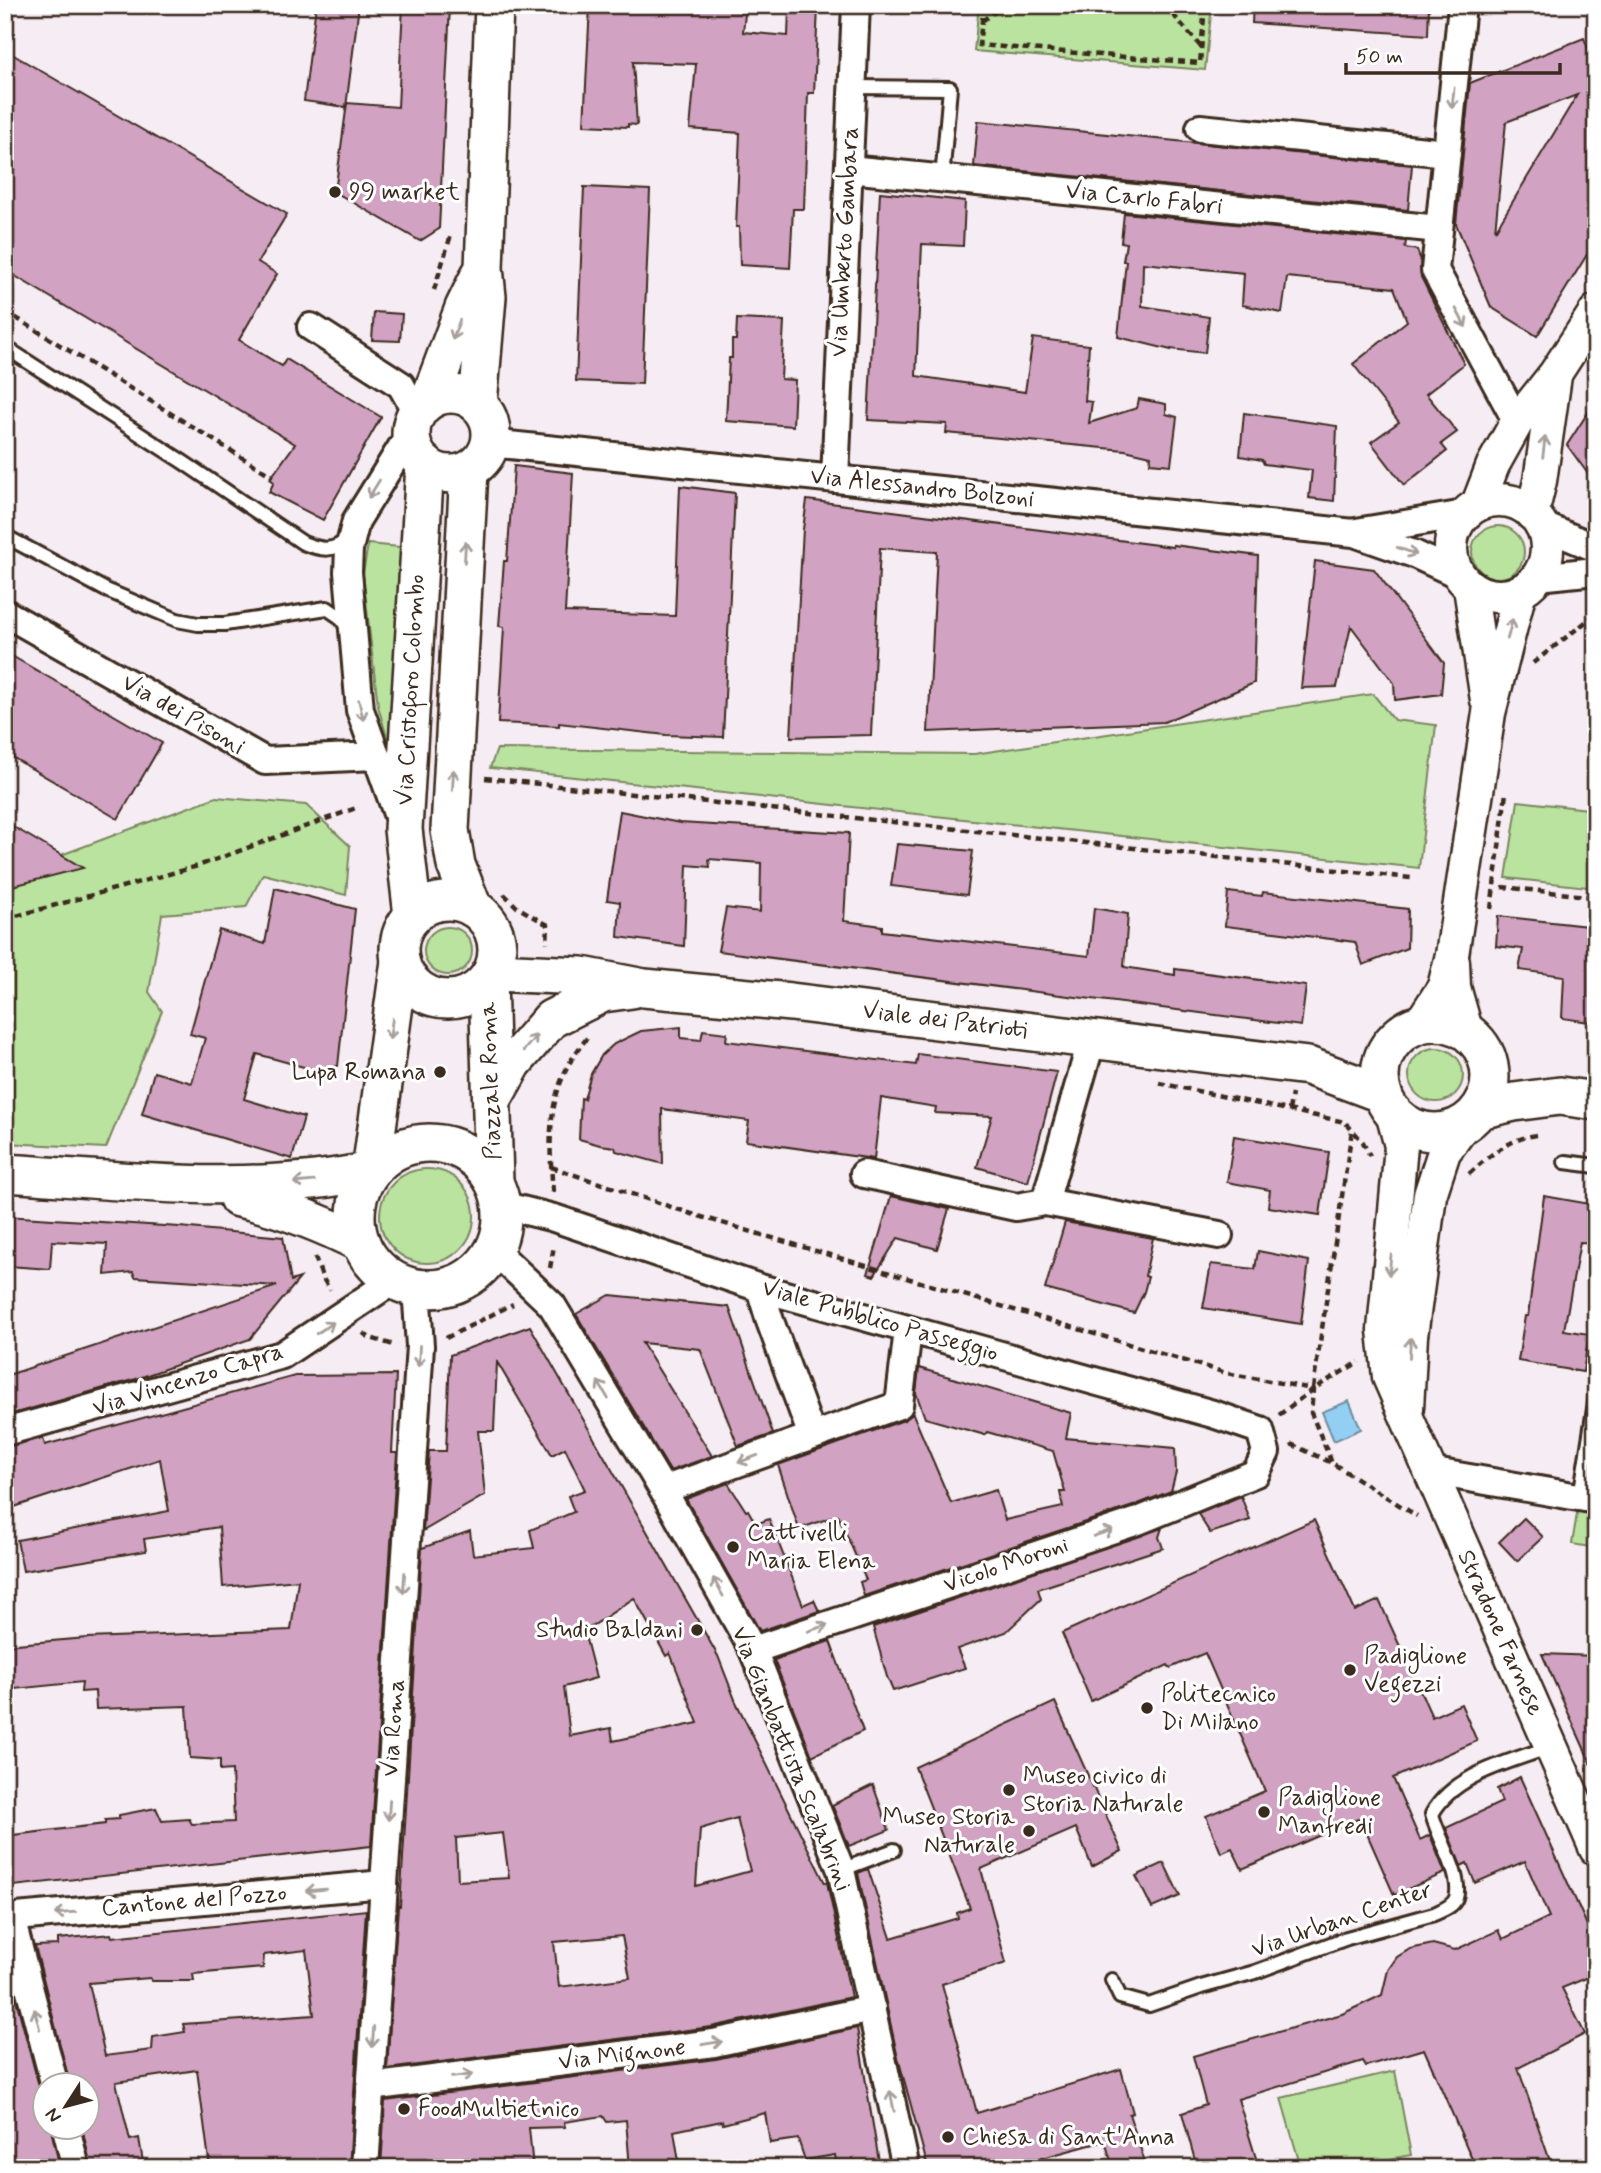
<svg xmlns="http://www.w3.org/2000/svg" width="1601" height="2173" viewBox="0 0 1601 2173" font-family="Mynerve,sans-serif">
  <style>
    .green { fill: #bae3a0; stroke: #7a865f; stroke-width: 2 }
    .water { fill: #92cff3; stroke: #6f8d9e; stroke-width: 2 }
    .building { fill: #d1a2c2; stroke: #3b2a1e; stroke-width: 2; fill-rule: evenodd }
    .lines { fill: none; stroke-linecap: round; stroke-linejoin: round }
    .service-casing { stroke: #3b2a1e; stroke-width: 18 }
    .minor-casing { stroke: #3b2a1e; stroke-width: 32 }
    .tertiary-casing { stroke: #3b2a1e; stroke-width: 37 }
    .secondary-casing { stroke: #3b2a1e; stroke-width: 42 }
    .path { stroke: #3b2a1e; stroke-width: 4.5; stroke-dasharray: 7 5; stroke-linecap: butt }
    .service { stroke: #fff; stroke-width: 12 }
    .minor { stroke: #fff; stroke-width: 26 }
    .tertiary { stroke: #fff; stroke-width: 32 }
    .secondary { stroke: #fff; stroke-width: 37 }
    .path-bridge { stroke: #3b2a1e; stroke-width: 4.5; stroke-dasharray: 7 5; stroke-linecap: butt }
    .oneway { stroke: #a79f9a }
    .poi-dot { fill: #3b2a1e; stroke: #fff; stroke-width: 2.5 }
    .labels { text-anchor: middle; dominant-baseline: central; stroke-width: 6; stroke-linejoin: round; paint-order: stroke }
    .poi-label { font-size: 24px; fill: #3b2a1e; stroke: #fff; text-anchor: start }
    .street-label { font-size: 24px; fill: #3b2a1e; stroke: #fff }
  </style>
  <rect width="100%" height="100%" fill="#f6ecf3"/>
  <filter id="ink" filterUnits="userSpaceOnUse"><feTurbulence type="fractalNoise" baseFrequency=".0143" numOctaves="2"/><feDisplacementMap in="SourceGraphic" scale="14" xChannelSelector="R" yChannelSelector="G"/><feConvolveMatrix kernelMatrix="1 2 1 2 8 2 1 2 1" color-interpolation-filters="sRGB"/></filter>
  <g filter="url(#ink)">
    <g class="green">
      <polygon points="979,5 1212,5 1205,70 974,51"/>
      <circle cx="1498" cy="552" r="26"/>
      <polygon points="368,544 410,548 394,762 378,706 363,574"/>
      <polygon points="1373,694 1394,720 1436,725 1419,868 490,768 497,749 974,754"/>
      <polygon points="216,797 306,805 350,846 346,895 263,874 246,907 162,914 149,992 162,1011 106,1148 5,1143 5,876"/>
      <polygon points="1518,801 1596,810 1596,888 1506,878"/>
      <circle cx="448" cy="951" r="24"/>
      <circle cx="1436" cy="1075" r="27"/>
      <circle cx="427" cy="1216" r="47"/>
      <polygon points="1587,1453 1596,1455 1596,1548 1572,1544"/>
      <polygon points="1395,2071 1411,2155 1341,2168 1301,2168 1281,2098"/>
    </g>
    <polygon class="water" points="1349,1401 1361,1429 1334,1441 1322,1412"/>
    <g class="building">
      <polygon points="316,5 359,5 346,107 304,101"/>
      <polygon points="403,5 450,5 439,229 420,241 335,192 347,103 398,107"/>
      <polygon points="590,5 746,5 743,32 788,36 789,7 818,8 814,93 808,93 804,209 793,209 790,268 740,265 739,227 736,227 740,133 690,129 696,64 633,62 637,125 628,124 628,127 584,125"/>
      <polygon points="1253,5 1429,5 1428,35 1252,23"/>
      <path d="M1584,38L1595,66L1596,64V240L1537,336L1491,307L1456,224L1470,83ZM1577,95L1495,231L1506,122Z"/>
      <polygon points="5,50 287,214 258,262 277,274 239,340 282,366 286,359 381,417 323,520 269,492 274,482 270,479 295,444 5,270"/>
      <polygon points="978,121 1412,165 1408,210 974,166"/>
      <polygon points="584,187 650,190 642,384 576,381"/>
      <polygon points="880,192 965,201 963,246 922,244 916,376 1025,392 1033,338 1089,345 1085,401 1092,402 1089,423 1137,408 1139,399 1166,404 1166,414 1177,417 1171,465 1150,463 1151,456 1125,450 946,433 947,424 868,420"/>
      <polygon points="1124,213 1406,241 1405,248 1417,250 1420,258 1421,277 1464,364 1426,394 1457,432 1441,444 1447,451 1404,485 1371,442 1399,422 1353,364 1407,321 1394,288 1287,277 1282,313 1242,305 1244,273 1143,263 1142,306 1209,317 1205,353 1171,349 1171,350 1118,337 1126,261 1123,261 1126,243 1121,242"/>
      <polygon points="374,312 402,314 400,341 372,340"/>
      <polygon points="737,319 784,321 781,379 795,380 793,426 726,421 729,358 732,358 732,340 736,340"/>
      <polygon points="1596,400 1596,485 1567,445"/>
      <polygon points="1244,413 1337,426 1334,501 1309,498 1312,470 1264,464 1262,460 1240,456"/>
      <polygon points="514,466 573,473 565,612 675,616 680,486 735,493 723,737 666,735 559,723 559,726 498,723 504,627 499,626 504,561 507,561"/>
      <polygon points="807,500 1173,547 1173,545 1258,556 1254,683 1164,722 928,732 937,552 880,548 871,735 791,737 803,529"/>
      <polygon points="1315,561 1374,569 1444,663 1441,694 1395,700 1394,683 1351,626 1337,687 1301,688"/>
      <polygon points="5,652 162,743 118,819 5,753"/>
      <polygon points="620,811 680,823 849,833 844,921 882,926 882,931 1089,956 1094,908 1128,914 1124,967 1175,975 1175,969 1306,986 1301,1026 718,951 726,908 760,912 761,863 709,859 710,867 687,865 684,946 618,937 620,902 607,900"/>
      <polygon points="5,822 29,836 83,868 5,888"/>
      <polygon points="897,844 973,851 967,895 891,886"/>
      <polygon points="275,888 355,909 338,1066 318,1071 257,1054 244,1099 304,1117 292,1159 142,1114 154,1072 192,1083 205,1038 190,1034 219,930 265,944"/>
      <polygon points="1228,892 1262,896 1263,892 1408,909 1407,948 1363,965 1355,942 1225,926"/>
      <polygon points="1498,916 1596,927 1596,1023 1562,1018 1564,976 1519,970 1523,949 1496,946"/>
      <polygon points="681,1027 681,1038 701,1040 703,1030 727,1033 726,1041 916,1065 918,1054 1057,1072 1028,1182 977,1167 992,1116 935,1113 936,1107 881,1098 874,1159 746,1141 749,1121 662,1109 663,1164 616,1151 615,1147 600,1145 579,1139 581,1098 584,1099 591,1074 602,1055 614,1044 641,1031"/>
      <polygon points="1234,1136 1329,1152 1320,1215 1268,1207 1270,1190 1227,1182"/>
      <polygon points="891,1196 949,1209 937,1249 898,1238 874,1276 868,1274"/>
      <polygon points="1544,1196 1596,1205 1596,1243 1580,1242 1564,1330 1589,1334 1583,1372 1518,1361 1525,1316 1528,1316"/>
      <polygon points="5,1216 180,1227 283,1237 291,1281 300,1278 250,1339 136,1379 5,1416 5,1376 277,1286 135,1277 133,1272 105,1275 107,1244 52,1241 50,1269 8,1266 8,1256 5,1256"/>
      <polygon points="1065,1222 1153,1238 1145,1276 1148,1277 1144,1292 1134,1313 1045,1289"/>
      <polygon points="1258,1251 1309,1261 1301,1324 1203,1308 1211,1264 1255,1269"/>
      <polygon points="610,1295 729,1307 773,1434 738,1446 700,1349 642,1343 712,1456 670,1471 576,1314"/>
      <path d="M530,1326L718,1656L736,1702L825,1883L827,1882L851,1997L711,2027L387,2069L398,1906H400L422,1548L470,1531L473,1555L534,1548L530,1530L574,1512L568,1496L585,1490L565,1448L552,1455L497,1362L494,1431H478L485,1495L423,1531L429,1451H446L450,1355ZM634,1598L666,1656L670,1653L698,1723L613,1741L611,1728L570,1736L564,1687L596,1678L584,1632ZM737,1818L750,1871L696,1886L700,1829ZM503,1833L509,1878L458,1881L456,1838ZM622,1936L630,1978L559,1987L554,1942Z"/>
      <polygon points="919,1368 1071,1413 1066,1438 1175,1448 1176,1472 1171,1491 1133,1506 864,1596 860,1582 866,1580 838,1515 799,1529 778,1465 904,1420 913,1414 951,1503 996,1490 1005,1520 1063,1507 1060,1492 1065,1492 1053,1451 987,1432 985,1435 925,1418 916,1393"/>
      <polygon points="396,1375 392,1453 397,1453 371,1846 5,1887 5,1836 105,1824 105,1820 119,1819 119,1815 156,1808 162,1821 189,1819 192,1824 234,1822 232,1770 220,1771 220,1760 190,1758 187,1706 96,1709 95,1691 81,1692 82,1682 5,1690 5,1645 87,1638 291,1630 298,1580 223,1587 219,1527 144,1539 146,1551 23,1571 17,1540 169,1511 160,1459 5,1510 5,1447 43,1438 45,1445 295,1376"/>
      <polygon points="728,1483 746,1511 748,1510 756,1524 769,1519 803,1605 814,1600 819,1611 760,1631 686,1499"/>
      <polygon points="1241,1496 1250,1520 1210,1533 1198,1514"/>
      <polygon points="1524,1518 1543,1537 1517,1561 1499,1542"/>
      <polygon points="1314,1520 1355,1611 1379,1600 1432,1717 1461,1704 1477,1741 1393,1778 1420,1840 1430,1835 1445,1873 1394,1895 1360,1818 1242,1869 1232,1848 1221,1853 1206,1816 1265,1791 1205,1653 1170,1668 1168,1665 1091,1701 1062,1633"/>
      <polygon points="1162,1528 1159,1537 1163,1548 1038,1589 1041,1599 1006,1632 957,1649 965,1668 893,1691 887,1677 873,1627"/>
      <polygon points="830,1641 863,1731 812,1756 774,1660"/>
      <polygon points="1542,1654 1596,1656 1596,1775"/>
      <polygon points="1055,1702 1122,1851 1092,1867 1076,1828 981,1869 1006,1963 942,1984 977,2113 1121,2069 1133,2113 1129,2114 1147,2168 1113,2168 1105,2141 1027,2162 1029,2168 928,2168 897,2054 858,1873 868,1869 891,1938 958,1918 957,1913 970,1908 915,1767"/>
      <polygon points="1520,1777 1596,1945 1596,1974 1562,1988 1585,2034 1518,2068 1550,2161 1534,2168 1476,2168 1424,2049 1366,2066 1363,2061 1238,2099 1259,2168 1197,2168 1182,2113 1206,2105 1193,2056 1342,2014 1382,1995 1388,1970 1397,1957 1410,1949 1433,1944 1455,1950 1499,1930 1503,1939 1549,1917 1525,1861 1475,1883 1467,1863 1461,1866 1446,1828 1502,1802 1497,1789"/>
      <polygon points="873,1785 889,1830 849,1846 832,1805"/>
      <polygon points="1164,1863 1180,1896 1152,1908 1136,1876"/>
      <path d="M366,1910L349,2168H298V2163L262,2168H210L197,2070L116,2082L130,2140L139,2138L144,2168H91L82,2127H88V2085H70L35,1946L58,1945V1939L111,1934L112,1937ZM306,1950L314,2015L183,2024L185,2032L153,2037L152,2050L105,2056L89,1983L150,1978L152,1981H194L193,1974L263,1968L264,1955Z"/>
      <polygon points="5,1958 40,2090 46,2098 46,2127 51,2127 60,2168 5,2168"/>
      <polygon points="857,2028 880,2168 837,2168 835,2155 805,2160 798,2139 770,2143 765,2113 723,2124 722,2121 674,2131 680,2168 630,2168 626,2120 607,2122 603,2116 564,2122 565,2127 529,2128 533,2168 381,2168 385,2101 716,2059"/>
    </g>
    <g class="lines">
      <g class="service-casing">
        <g id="service">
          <polyline points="852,87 950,88 942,179"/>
          <path d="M5,347L183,462L303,543C321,550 335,553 349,537"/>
          <polyline points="5,536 106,590 177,620 198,624 225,624 327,608 340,617 348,629"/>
          <polyline points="1565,1162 1596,1166"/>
          <polyline points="1580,1497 1596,1396"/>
          <polyline points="841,1870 894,1850"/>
          <path d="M1112,1980L1120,1997L1149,2005L1201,1987L1255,1972L1347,1938L1434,1914C1442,1910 1453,1907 1456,1898C1463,1876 1437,1836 1432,1814C1454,1774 1510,1762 1550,1747"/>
        </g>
      </g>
      <g class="minor-casing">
        <g id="minor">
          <polyline points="1462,5 1435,270 1517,422"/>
          <polyline points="1200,128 1447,153"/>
          <polyline points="849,169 1439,229"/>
          <polyline points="311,327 401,385 416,412"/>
          <polyline points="490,443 1354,533 1414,554 1459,575"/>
          <polyline points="835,479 856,5"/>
          <polyline points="1541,525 1596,548"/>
          <polyline points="1356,532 1465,514"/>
          <polyline points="1538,577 1596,571"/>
          <polyline points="5,613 265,761 376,756"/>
          <polyline points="399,819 360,710 348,572 349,549 356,521 411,432"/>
          <polyline points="864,1174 1016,1207 1045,1202 1219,1235"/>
          <polyline points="1045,1202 1092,1039"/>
          <polyline points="502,1205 554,1218 760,1288 1213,1414 1260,1430 1266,1452 1256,1473 1138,1521 753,1650"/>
          <polyline points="494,1250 552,1305 663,1490 753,1650 841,1870 906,2168"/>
          <polyline points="760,1288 770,1321 812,1436"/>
          <polyline points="5,1432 282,1355 394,1280"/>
          <polyline points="1429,1471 1596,1500"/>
          <polyline points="663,1490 899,1405 908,1330"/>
          <polyline points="5,1918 384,1884"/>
          <polyline points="11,1918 55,2086"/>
          <polyline points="370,2087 714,2043 872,2009"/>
          <polyline points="66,2128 76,2168"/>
          <polyline points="365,2168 420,1346 416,1288"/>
        </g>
      </g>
      <g class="tertiary-casing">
        <g id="tertiary">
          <circle cx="1499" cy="548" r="48"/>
          <polyline points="1478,504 1493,465 1517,422 1555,374 1596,311"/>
          <polyline points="1532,514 1540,481 1555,376"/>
          <polyline points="1470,587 1487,700"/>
          <polyline points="1453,962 1454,987 1467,1033"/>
          <polyline points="1420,1024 1444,987 1452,955 1489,713 1520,591"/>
          <polyline points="1391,1109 1401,1146 1384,1330 1389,1377 1596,1849"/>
          <polyline points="1407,1408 1411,1336 1430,1195 1444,1152 1468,1120"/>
        </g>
      </g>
      <g class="secondary-casing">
        <g id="secondary">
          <circle cx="451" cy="434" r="40"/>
          <polyline points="430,399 464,308 480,275"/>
          <polyline points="478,404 487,297 484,268 494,5"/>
          <polyline points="469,470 450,830 456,865 473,908"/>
          <circle cx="448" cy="950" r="49"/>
          <polyline points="413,916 403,829 425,464"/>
          <polyline points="492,972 582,976 644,988 791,1002 1308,1066 1383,1094"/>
          <polyline points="488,979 494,1182"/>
          <circle cx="1435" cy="1077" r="55"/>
          <polyline points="492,1100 513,1063 551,1019 603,993 632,989"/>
          <polyline points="1479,1110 1514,1102 1560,1096 1596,1101"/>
          <circle cx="429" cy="1216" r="73"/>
          <path d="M5,1173C128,1181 250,1196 371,1171L400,961"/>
          <path d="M238,1198C282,1207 321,1223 361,1243"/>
        </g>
      </g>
      <g class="path">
        <polyline points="984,5 979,45 1200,63 1205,5"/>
        <polyline points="1165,5 1201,47"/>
        <polyline points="982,21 1004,5"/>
        <polyline points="434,290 451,235"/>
        <polyline points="5,311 272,476"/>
        <polyline points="1533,663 1596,614"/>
        <polyline points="485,778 1411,878"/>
        <polyline points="1502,887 1596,897"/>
        <polyline points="504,894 517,907 548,925 547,943"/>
        <polyline points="5,919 198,866 356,808"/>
        <polyline points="1159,1083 1345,1122 1363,1142 1370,1156"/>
        <polyline points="1289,1110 1292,1094"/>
        <polyline points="551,1167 692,1214 1226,1373 1313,1389 1311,1413 1332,1463"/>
        <path d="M1469,1174C1490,1155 1507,1140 1536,1135"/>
        <path d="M553,1192C548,1133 547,1086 587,1038"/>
        <polyline points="315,1257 322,1277 330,1290"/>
        <polyline points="550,1268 554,1246"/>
        <polyline points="363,1333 370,1338 394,1345"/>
        <polyline points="446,1338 513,1304"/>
        <polyline points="1313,1388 1352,1130"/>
        <polyline points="1279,1415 1313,1389 1359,1362"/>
        <polyline points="1291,1444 1332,1463 1417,1516"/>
      </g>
      <use href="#service" class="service"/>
      <use href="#minor" class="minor"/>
      <use href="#tertiary" class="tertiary"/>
      <use href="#secondary" class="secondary"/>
      <polyline class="path-bridge" points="1491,909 1506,793"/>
    </g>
    <defs><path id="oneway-shaft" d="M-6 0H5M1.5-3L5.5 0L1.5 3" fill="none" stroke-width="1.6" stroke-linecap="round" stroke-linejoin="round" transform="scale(1.75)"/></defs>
    <g class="oneway">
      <use href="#oneway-shaft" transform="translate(1453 98) rotate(96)"/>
      <use href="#oneway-shaft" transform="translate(1461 318) rotate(62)"/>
      <use href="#oneway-shaft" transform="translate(456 330) rotate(110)"/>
      <use href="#oneway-shaft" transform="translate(1544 447) rotate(-83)"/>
      <use href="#oneway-shaft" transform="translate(374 489) rotate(122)"/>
      <use href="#oneway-shaft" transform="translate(1407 551) rotate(20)"/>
      <use href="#oneway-shaft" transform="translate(465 552) rotate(-87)"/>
      <use href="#oneway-shaft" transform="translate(1510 629) rotate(-75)"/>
      <use href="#oneway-shaft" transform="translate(361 710) rotate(77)"/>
      <use href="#oneway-shaft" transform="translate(453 780) rotate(-87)"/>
      <use href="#oneway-shaft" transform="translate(391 1029) rotate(98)"/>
      <use href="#oneway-shaft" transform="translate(530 1043) rotate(-50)"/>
      <use href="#oneway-shaft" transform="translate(304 1182) rotate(175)"/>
      <use href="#oneway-shaft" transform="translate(1390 1265) rotate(96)"/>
      <use href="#oneway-shaft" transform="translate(325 1328) rotate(-33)"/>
      <use href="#oneway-shaft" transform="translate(1410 1348) rotate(-87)"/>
      <use href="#oneway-shaft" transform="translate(419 1356) rotate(93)"/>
      <use href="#oneway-shaft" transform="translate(603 1390) rotate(-121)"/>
      <use href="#oneway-shaft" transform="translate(748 1459) rotate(160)"/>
      <use href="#oneway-shaft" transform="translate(1103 1533) rotate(-19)"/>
      <use href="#oneway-shaft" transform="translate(404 1583) rotate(94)"/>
      <use href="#oneway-shaft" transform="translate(718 1587) rotate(-119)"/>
      <use href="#oneway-shaft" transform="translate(818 1628) rotate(-19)"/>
      <use href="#oneway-shaft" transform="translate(389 1810) rotate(94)"/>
      <use href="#oneway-shaft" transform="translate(316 1890) rotate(175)"/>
      <use href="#oneway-shaft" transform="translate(65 1913) rotate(175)"/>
      <use href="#oneway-shaft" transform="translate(37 2019) rotate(-105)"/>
      <use href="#oneway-shaft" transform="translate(373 2037) rotate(94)"/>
      <use href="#oneway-shaft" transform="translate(712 2043) rotate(-9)"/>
      <use href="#oneway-shaft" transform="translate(462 2076) rotate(-7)"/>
      <use href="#oneway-shaft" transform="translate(892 2101) rotate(-102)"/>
    </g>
  </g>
  <g class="poi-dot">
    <circle cx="335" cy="192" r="7"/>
    <circle cx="440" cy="1072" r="7"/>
    <circle cx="733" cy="1547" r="7"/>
    <circle cx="697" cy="1630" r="7"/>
    <circle cx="1350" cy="1670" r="7"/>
    <circle cx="1147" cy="1708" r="7"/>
    <circle cx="1009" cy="1790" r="7"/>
    <circle cx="1264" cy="1812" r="7"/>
    <circle cx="1029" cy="1831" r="7"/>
    <circle cx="404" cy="2109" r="7"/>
    <circle cx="948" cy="2137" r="7"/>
  </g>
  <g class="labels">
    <g class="poi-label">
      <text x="349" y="192">99 market</text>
      <text x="426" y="1072" text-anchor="end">Lupa Romana</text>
      <text x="747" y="1533">Cattivelli<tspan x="747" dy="28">Maria Elena</tspan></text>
      <text x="683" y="1630" text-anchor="end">Studio Baldani</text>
      <text x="1364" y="1656">Padiglione<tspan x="1364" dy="28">Vegezzi</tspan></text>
      <text x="1161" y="1694">Politecnico<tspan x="1161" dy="28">Di Milano</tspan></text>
      <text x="1023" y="1776">Museo civico di<tspan x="1023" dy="28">Storia Naturale</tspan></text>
      <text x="1278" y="1798">Padiglione<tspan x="1278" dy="28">Manfredi</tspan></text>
      <text x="1015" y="1817" text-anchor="end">Museo Storia<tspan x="1015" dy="28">Naturale</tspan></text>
      <text x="418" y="2109">FoodMultietnico</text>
      <text x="962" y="2137">Chiesa di Sant'Anna</text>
    </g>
    <g class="street-label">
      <text transform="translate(1144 199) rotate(6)">Via Carlo Fabri</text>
      <text transform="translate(845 242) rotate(-87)">Via Umberto Gambara</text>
      <text transform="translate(922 488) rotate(6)">Via Alessandro Bolzoni</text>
      <text transform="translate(411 690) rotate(-87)">Via Cristoforo Colombo</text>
      <text transform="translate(183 715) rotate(30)">Via dei Pisoni</text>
      <text transform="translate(945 1021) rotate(7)">Viale dei Patrioti</text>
      <text transform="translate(491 1081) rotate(-92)">Piazzale Roma</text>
      <text transform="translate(880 1321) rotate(16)">Viale Pubblico Passeggio</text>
      <text transform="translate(188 1380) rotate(-17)">Via Vincenzo Capra</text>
      <text transform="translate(1006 1565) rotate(-19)">Vicolo Moroni</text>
      <text transform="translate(1500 1633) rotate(66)">Stradone Farnese</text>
      <text transform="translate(394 1728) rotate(-86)">Via Roma</text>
      <text transform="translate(791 1759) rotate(68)">Via Gianbattista Scalabrini</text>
      <text transform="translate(194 1901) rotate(-5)">Cantone del Pozzo</text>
      <text transform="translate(1342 1920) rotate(-19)">Via Urban Center</text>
      <text transform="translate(622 2055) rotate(-7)">Via Mignone</text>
    </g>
  </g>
  <rect width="1601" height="2173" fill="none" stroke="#fff" stroke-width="28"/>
  <rect x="14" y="14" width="1573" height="2145" fill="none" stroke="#3b2a1e" stroke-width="2.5" filter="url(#ink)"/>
  <g transform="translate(66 2106) rotate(234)"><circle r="33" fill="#ffffff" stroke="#b1aaa5" stroke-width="2"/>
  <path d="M0-5L12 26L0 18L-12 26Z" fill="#3b2a1e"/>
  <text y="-10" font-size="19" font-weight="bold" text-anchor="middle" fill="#3b2a1e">N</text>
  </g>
  <path d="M1346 63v10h214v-10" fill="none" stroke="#3b2a1e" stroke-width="3.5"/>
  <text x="1356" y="63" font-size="21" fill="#3b2a1e" stroke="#ffffff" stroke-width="5" paint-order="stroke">50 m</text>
</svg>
